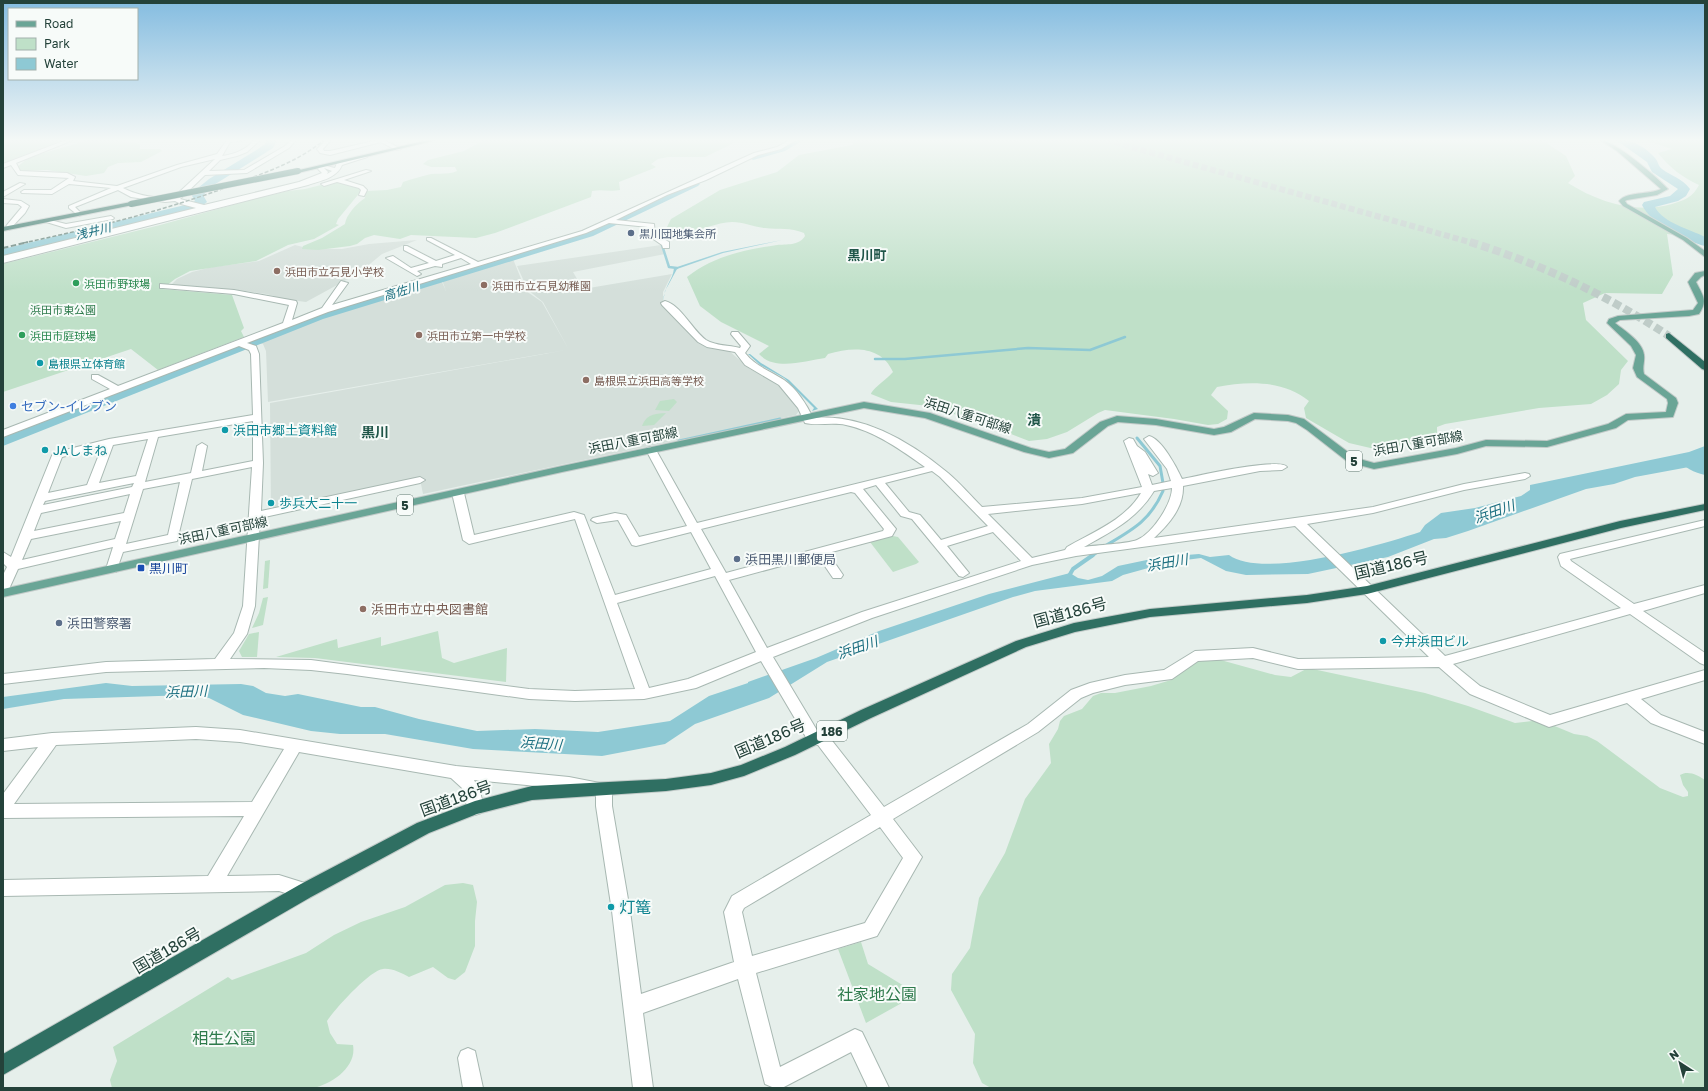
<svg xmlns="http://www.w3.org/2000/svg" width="1708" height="1091" viewBox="0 0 1708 1091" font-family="'Golos Text','Noto Sans JP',sans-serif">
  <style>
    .built { fill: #d4dfda }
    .green { fill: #bfe0c8 }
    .water { fill: #8ec9d4 }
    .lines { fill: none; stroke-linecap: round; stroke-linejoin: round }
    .stream-far2 { stroke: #8ec9d4; stroke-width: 2.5 }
    .stream-far1 { stroke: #8ec9d4; stroke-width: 3 }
    .stream { stroke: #8ec9d4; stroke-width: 4 }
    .river { fill: #8ec9d4; fill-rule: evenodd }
    .highway-tunnel-far1 { stroke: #bfccc8; stroke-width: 6; stroke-dasharray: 6 3; stroke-linecap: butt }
    .highway-tunnel { stroke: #bfccc8; stroke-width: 8; stroke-dasharray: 8 4; stroke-linecap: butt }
    .minor-casing { stroke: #a8b8b2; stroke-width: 2 }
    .major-casing { stroke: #c2cac8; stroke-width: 2 }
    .highway-casing { stroke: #c2cac8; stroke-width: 2 }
    .minor { fill: #fff; fill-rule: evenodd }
    .major { fill: #6aa596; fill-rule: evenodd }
    .highway { fill: #2f6f62; fill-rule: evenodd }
    .rail-far1 { stroke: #5f7d75; stroke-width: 1.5; stroke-dasharray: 4 2; stroke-linecap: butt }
    .rail { stroke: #5f7d75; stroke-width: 2; stroke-dasharray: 5.5 2.5; stroke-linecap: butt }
    .highway-bridge-casing { stroke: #c2cac8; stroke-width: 7; stroke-linecap: butt }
    .highway-bridge { stroke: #2f6f62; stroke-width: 6 }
    .service-dot { fill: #5c6f8a; stroke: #f7fbf9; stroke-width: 1.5 }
    .education-dot { fill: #8d6e63; stroke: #f7fbf9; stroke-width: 1.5 }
    .leisure-dot { fill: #2e9e5b; stroke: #f7fbf9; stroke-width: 1.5 }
    .culture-dot { fill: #0f9aa8; stroke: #f7fbf9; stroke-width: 1.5 }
    .shop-dot { fill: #3f7fe0; stroke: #f7fbf9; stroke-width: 1.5 }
    .transit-dot { fill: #1a4fb4; stroke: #f7fbf9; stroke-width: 1.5 }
    .labels { text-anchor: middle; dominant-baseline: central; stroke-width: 4; stroke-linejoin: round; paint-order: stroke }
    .far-service-label { font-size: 11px; fill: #4e5e75; stroke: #f7fbf9; text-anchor: start }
    .far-education-label { font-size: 11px; fill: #785e54; stroke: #f7fbf9; text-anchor: start }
    .far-leisure-label { font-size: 11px; fill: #27864d; stroke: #f7fbf9; text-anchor: start }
    .far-park-label { font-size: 11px; fill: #2d7a4b; stroke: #f7fbf9 }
    .far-culture-label { font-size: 11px; fill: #0d838f; stroke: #f7fbf9; text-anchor: start }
    .far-water-label { font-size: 12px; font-style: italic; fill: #1c6f80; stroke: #f7fbf9 }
    .shield { fill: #f7fbf9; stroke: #637a73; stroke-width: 1 }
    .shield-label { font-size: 12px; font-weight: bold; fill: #24423a }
    .far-quarter-label { font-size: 13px; font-weight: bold; fill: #1f5548; stroke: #f7fbf9 }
    .shop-label { font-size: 13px; fill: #366cbe; stroke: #f7fbf9; text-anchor: start }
    .street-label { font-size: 13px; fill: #24423a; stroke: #f7fbf9 }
    .culture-label { font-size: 13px; fill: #0d838f; stroke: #f7fbf9; text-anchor: start }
    .service-label { font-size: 13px; fill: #4e5e75; stroke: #f7fbf9; text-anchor: start }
    .transit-label { font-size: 13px; fill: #164399; stroke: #f7fbf9; text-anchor: start }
    .education-label { font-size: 13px; fill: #785e54; stroke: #f7fbf9; text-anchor: start }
    .neighbourhood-label { font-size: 14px; font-weight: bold; fill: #1f5548; stroke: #f7fbf9 }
    .water-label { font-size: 14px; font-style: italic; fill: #1c6f80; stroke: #f7fbf9 }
    .near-street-label { font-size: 16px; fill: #24423a; stroke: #f7fbf9 }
    .near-culture-label { font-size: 16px; fill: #0d838f; stroke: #f7fbf9; text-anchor: start }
    .near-park-label { font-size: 16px; fill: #2d7a4b; stroke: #f7fbf9 }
  </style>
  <rect width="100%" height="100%" fill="#e6efeb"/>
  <g class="built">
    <polygon points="417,240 382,254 359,273 306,302 276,298 274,296 266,294 231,289 227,290 171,285 177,279 192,272 212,267 259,261 295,245 311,249 342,249 369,244"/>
    <polygon points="661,245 665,254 573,272 583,289 672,274 663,292 663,305 696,337 728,350 750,369 778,383 799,411 796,415 423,494 420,479 271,511 270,403 566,350 268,402 266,351 263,344 259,343 330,315 441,280 446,291 442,280 513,259 526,291 542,302 569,350 543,302 528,290 517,266"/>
  </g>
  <g class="green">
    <polygon points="3,140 63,140 3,163"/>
    <polygon points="89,140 115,140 140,144 140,149 160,149 162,151 141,162 118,163 108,167 104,173 86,176 47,170 18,171 17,167 27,159 37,155"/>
    <path d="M484,140H734L732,144L705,157H668L658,159L651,164L656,167L652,169L619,182L620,190C610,192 602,189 592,191L591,197L495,233L476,238L411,235L400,239L374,235L365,238L357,244L350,246L318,250L302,249L303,246L322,238L345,224C346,215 357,203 365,198L364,193L366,191L387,190L401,187L403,182C412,179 422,176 431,174C440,173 449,175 457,171L455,167H431L423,164L428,160L464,151Z"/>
    <path d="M857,140H1542L1566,156L1575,176L1568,183C1600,203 1636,214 1672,204C1685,200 1693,197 1699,185C1682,177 1670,168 1658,153L1672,149L1645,140H1705V239L1667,234L1673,275L1662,294L1605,293L1583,303L1586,320L1628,361L1621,370L1619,384L1607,395L1591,404L1539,408L1445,424L1437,427V438L1379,450L1349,443L1306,418L1304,408L1309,401C1283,380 1248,381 1217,387L1211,395L1228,411L1227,419L1218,424L1208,425L1174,419L1105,410L1098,413L1067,432L1047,439L1029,441L988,425L929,406L891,402L871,394C872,389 887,379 893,372C881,345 852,347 828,354L825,358C805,361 774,371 759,354L769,346L721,322L700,306L687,277C714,256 743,250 777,245C786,244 799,246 805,236L804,233C790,227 779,230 765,228C753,227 744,222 732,222C712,222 683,241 667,227L671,219L720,190L777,172L799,155L852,145Z"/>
    <polygon points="337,181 359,188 362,190 338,219 336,224 339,225 314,239 288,245 256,261 190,271 175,279 162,289 232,295 244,328 241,331 244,337 158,370 131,349 3,392 3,264 160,225 258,198 288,191 305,189"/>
    <polygon points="674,399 677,402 669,411 655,410 660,401"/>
    <path d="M666,413L654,425L642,426C647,414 654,414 666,413Z"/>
    <polygon points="893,536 898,537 919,562 916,564 893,572 870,542"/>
    <polygon points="270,560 268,588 263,589 265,561"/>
    <polygon points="268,597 263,625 252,628 259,613 263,598"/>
    <polygon points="438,631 442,658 454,663 507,648 506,682 315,658 276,657 337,639 338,648 381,637 381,646"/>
    <polygon points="259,632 257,657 242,657 239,651 249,634"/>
    <path d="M1217,659L1275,675L1291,677L1308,668L1322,671L1425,693L1468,706L1515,723L1540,720L1574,734L1587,736L1597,741L1660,788L1683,797L1688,796V792L1683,785L1680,775C1688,770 1698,775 1705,780V1088H991L982,1083L973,1063L975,1034L951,990L952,974L970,948L979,898L1005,853L1025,799L1051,763L1049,744L1058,729L1060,721L1064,716L1082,709L1093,696L1101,693H1115L1151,686L1171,680L1197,660Z"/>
    <path d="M463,883L473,885L477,902L475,921V946L465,972L455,980L448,978L433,967L409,977C401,973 392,968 383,969C370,970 334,1010 327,1021L330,1033L337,1044L353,1045C357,1067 332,1084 313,1088H112L110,1080L117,1061L113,1047L228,977L232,980L306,953L334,935L361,922L405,907L445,885Z"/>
    <polygon points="861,942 868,964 914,992 900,1004 866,1023 838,949"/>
  </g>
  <g class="water">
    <path d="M782,240L723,253L677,269L665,291L663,302C664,286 673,280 674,268L722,252Z"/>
    <polygon points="748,354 750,354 761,363 789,380 818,409 812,411 814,408 784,378 760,365"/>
    <path d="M1705,446V462L1689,467L1635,477L1614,484L1586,489L1468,531L1446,538L1434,539L1388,557L1308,574L1246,575L1226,571L1201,558L1170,562L1123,575L1112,581L1035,591L1013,597L827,662L769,698L695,724L665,744L602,756L473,749L385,734H340L311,731L243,715L209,698L190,695L64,699L3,709V697L106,683L132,686L241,684L253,686L266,693L285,696L298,694L361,707H375L419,719L477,731L535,729L598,732L670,721L709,696L748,683V682L816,658L879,631L989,594L1070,573L1078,578L1088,580L1102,576L1118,566L1161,557L1199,554L1210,557L1229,555C1263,580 1381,545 1420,532L1425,525L1441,513L1475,508L1521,496L1530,490V485L1689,452Z"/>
  </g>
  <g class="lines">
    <g class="stream-far2">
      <polyline points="662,245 669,267 677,268"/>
      <polyline points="875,359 905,359 1028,348 1090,350 1125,337"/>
    </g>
    <g class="stream-far1">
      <polyline points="1137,438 1160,466 1163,483"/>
      <polyline points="679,441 780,419"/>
      <path d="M1105,546C1132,530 1150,521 1163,491"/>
      <polyline points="1092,556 1096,553"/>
    </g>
    <polyline class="stream" points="1069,576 1073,569 1093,555"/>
    <g class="river">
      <polygon points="267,140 277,140 273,148 217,183 203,195 207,202 197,210 3,257 3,249 189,204 195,201 191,194 193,192 209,179 258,149 265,144"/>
      <polygon points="791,140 803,140 785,151 753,160 748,157 749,155 777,147"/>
      <path d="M1616,140C1630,138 1646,147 1655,158C1658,161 1658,166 1662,169C1671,176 1682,178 1690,189L1686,196L1678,201L1655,207C1663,223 1690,229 1705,237V246C1685,241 1651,224 1642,205L1644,202L1670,196L1678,189L1652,172L1647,162Z"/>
      <polygon points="694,181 698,182 700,184 698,186 593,236 323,319 3,446 3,433 313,313 585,230"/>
      <path d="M1687,453L1705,461V475C1695,473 1683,467 1677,459L1680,455Z"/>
    </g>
    <polyline class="highway-tunnel-far1" points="1106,140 1473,243"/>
    <path class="highway-tunnel" d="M1470,242C1541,264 1607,295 1669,336"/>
    <g class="minor-casing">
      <g id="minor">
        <path d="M66,140H73L16,163L20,171L67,173L75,177L73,181L117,186L177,165L217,154L227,140H245L230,142L222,156C235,154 246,150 254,140H260L247,152L237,156L220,160L209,171L244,170L285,146L291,140H296L289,148L247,173L205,175L180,199L204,205L299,182L322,173L318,169L321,165L335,168L337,163L364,155L367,157L342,165C337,178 320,181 308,185L3,263V256L196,208L181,204L175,201L165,202L131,197L118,190L75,207L82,214L79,216L69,208V206L111,188L69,184L52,194L22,193L21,192L24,190H51L69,178L18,175L11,165L3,168V164ZM215,159L174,197C158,199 138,196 123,188L181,167ZM324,168L332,171L327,174L328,172Z"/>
        <polygon points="326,140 330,141 323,149 324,151 330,151 378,140 384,140 401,149 396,150 381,142 330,155 320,153 317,149"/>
        <path d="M790,140H796L781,149L758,155L706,180L667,195L616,220L654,224L655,234L669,242V248H663L662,245L649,236L648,227L609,223L586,233L328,312L247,343L256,346L259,354L263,463L261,511L420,477L425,480L420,483L260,518L255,606L247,634L230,659L311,660L529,689L575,691L635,689L575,519L469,544L463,540L452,493L454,491L458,490L464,493L474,535L574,512L584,515L615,595L711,569L691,532L636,546L632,545L618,520L597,523L591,520L593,518L615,513L626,515L639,537L687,526L646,450L647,448L651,447L656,450L697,523L925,467C901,450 875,431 846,425C832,422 818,426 805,423L798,408L779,385L745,365L735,352L707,347L698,342L662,305L661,303L665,301C681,305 692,330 706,340C716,346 729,345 740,348L741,346L731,334L732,332H738L750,346L745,353C755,366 770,371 784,380C796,388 807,405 813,418C862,413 911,442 948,473C960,483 971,496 982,507L1082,498L1142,487L1124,441L1129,438L1133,439L1137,446L1145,452L1158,473L1153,476L1148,474L1152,485L1171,481L1167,469L1144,439L1149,436C1162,439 1177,468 1182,479C1197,476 1279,457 1287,467L1282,470L1260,471L1183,486C1184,507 1169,524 1154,538L1373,507L1464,484L1525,473L1529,474L1530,476L1525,479L1464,490L1373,513L1307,524L1445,656L1621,608L1561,566L1558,557L1560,554L1705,520V526L1570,559L1571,561L1634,604L1705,585V593L1643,611L1705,653V665L1700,663L1630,614L1453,664L1480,686L1550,715L1705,670V680L1641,699L1661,715L1705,732V744L1651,723L1627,703L1549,727L1470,694L1439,667L1298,669L1253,658L1198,661L1172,679L1125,685L1093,693L1081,698L1038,732L893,819L922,857L877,936L756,973L780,1067L855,1029L862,1032L889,1088H868L851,1052L782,1088L772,1087L765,1084L738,979L643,1013L653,1088H633L612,911L596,806V795L569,789L474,780C479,789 486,803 481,813L475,815L469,813L462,788L451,778L299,752L227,876L279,875L311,885L314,891L311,897L305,899L279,891L3,896V880L208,876L244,816L3,818V794L38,747L3,751V739L52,733L196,727L240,730L456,766L569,777L610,785L612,790V806L630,911L641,994L734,962L724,912L732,896L871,815L818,745L810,744L761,661L696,688L644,699L575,701L529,699L347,674L311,670L264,668L106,672L3,684V674L106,662L215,659L234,633L243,606L252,467L192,479L177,541L123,552L116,572H108L106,569L113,547L18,569L9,589L7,592L3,593V575L7,567L3,563V552L11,557L53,453L109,439L253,415L251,354L249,350L239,346L3,437V430L110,389L92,379V375H98L118,386L283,323L289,305L234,294L163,288H160V284L234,290L296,301L297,303L292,320L322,308L341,281L348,283L332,305L471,264L461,258L442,264V267L435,266L417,271L421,274L417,276L386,258L393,256L411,268L429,263L404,250V246H407L436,261L455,255L427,240V238H431L478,262L582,231L754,153L777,147ZM253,421V461L202,471L207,446L202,443L197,446L191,473L145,482L158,437ZM148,439L136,476L99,483L113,445ZM102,447L87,485L48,493L62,457ZM932,471L940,477L988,526L941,540L920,515L909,512L885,483ZM180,482L168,535L126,544L143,489ZM134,483L132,487L43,505L45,501ZM876,485L901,516L912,519L959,576L963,577L969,573L947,546L993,532L1021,561L862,612L767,648L729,580L818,556L833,578H841L843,575L828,553L892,536L896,529L863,489ZM1172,488C1172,504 1152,534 1137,540C1127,544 1096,545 1084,547C1112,531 1137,519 1154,491ZM851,492L855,493L884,529L883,531L726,573L701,529ZM1141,493C1125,520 1093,532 1067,547L1065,550L1032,558L988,514L1082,504ZM130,494L124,513L34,531L41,513ZM121,521L115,539L22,560L31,539ZM1295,526L1429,657L1298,659L1253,648L1195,651L1164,670L1125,675L1090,683L1071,690L1028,724L884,807L826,733L818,732L773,657L872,618L1032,565L1076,556ZM715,576L756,652L688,679L649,688L617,603ZM196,739L240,742L284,749L252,802L14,804L56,745ZM880,827L903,858L865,923L752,956L742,912L744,908Z"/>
        <polygon points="366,170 371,171 344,180 363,186 367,190 364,196 359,195 361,190 359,188 337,182 324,186 321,184"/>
        <polygon points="20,183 25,184 3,197 3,192"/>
        <polygon points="3,199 21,201 29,206 25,213 9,230 6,228 7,225 22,207 18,204 3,203"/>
        <polygon points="111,216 114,218 113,219 66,228 43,221 46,219 66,224"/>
        <polygon points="468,1048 475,1051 483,1088 463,1088 458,1058 461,1051"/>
      </g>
    </g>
    <g class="major-casing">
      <g id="major">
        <path d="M1600,140C1614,140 1657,177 1668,189L1657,195L1627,200L1625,201L1627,204L1687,238L1705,251V257L1683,240L1623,206L1619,201C1627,191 1649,195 1661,189L1617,151Z"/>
        <path d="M1705,271V275L1701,277L1696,282C1703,296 1708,300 1699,314L1689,316L1620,320L1615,323C1625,331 1643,342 1644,355C1645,362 1642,367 1644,374L1676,398L1678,403L1673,417L1628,420L1616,428L1547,447L1486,446L1457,454L1374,469L1348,462L1307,430L1296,423L1288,421L1255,419L1231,432L1214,435L1156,425L1118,422L1108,426L1073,453L1049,458L1024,452L925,418L864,408L562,472L3,597V589L562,466L864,402L930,413L1031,448L1049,452L1065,449L1100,422L1117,416L1156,419L1214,429L1224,427L1254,413L1288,415L1304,419L1356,458L1374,463L1456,448L1486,440L1547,441L1608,424L1626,414L1666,412L1668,403L1667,399L1637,377L1633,368L1636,355L1631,346L1607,323L1609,319L1618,316L1693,310L1698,303L1688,282L1695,273Z"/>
      </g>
    </g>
    <g class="highway-casing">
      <g id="highway">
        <polygon points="428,140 437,140 298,173 295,171"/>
        <polygon points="131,202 133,203 133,205 3,231 3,227"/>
        <polygon points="1669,333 1705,362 1705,370 1702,369 1666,338 1666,334"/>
        <polygon points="1705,504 1705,510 1621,528 1367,594 1307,603 1150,617 1075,632 1026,647 871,718 795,755 744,776 711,785 666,791 532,800 477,814 429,833 311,897 3,1075 3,1054 299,885 417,823 475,801 532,786 666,779 711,773 741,765 785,747 861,710 1016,641 1074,623 1150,609 1307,595 1367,586 1620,521"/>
      </g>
    </g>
    <use href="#minor" class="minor"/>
    <use href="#major" class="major"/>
    <use href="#highway" class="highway"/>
    <path class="rail-far1" d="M23,243C98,227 172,209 243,181C272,170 300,160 324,140"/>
    <polyline class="rail" points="3,248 28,242"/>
    <g class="highway-bridge-casing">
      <polyline id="highway-bridge" points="131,204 298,171"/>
    </g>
    <use href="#highway-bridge" class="highway-bridge"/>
  </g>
  <linearGradient id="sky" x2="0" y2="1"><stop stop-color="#84bce0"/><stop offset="0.48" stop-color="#f4f8f6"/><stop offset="1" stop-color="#f4f8f6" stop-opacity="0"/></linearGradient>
  <rect width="1708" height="292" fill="url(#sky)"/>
  <g class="service-dot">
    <circle cx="631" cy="233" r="4"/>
    <circle cx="737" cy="559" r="4"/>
    <circle cx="59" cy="623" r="4"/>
  </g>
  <g class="education-dot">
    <circle cx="277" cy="271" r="4"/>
    <circle cx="484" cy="285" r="4"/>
    <circle cx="419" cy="335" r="4"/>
    <circle cx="586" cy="380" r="4"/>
    <circle cx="363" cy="609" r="4"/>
  </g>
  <g class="leisure-dot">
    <circle cx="76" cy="283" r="4"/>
    <circle cx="22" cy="335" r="4"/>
  </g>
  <g class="culture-dot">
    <circle cx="40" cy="363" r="4"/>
    <circle cx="225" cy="430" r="4"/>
    <circle cx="45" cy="450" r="4"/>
    <circle cx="271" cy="503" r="4"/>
    <circle cx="1383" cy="641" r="4"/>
    <circle cx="611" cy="907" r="4"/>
  </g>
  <circle class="shop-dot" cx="13" cy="406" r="4"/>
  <rect class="transit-dot" x="137" y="564" width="8" height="8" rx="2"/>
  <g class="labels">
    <g class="far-service-label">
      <text x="639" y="233">黒川団地集会所</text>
    </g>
    <g class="far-education-label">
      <text x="285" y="271">浜田市立石見小学校</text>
      <text x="492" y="285">浜田市立石見幼稚園</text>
      <text x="427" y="335">浜田市立第一中学校</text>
      <text x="594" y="380">島根県立浜田高等学校</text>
    </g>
    <g class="far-leisure-label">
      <text x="84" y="283">浜田市野球場</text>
      <text x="30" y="335">浜田市庭球場</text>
    </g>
    <g class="far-park-label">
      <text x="63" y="309">浜田市東公園</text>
    </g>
    <g class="far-culture-label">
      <text x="48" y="363">島根県立体育館</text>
    </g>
    <g class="far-water-label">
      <text transform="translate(93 231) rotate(-14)">浅井川</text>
      <text transform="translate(401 291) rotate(-17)">高佐川</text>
    </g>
    <g class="shield">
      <rect x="1346" y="451" width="16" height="20" rx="3"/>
      <rect x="397" y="495" width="16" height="20" rx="3"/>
      <rect x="817" y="721" width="30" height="20" rx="3"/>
    </g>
    <g class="shield-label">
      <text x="1354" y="461">5</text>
      <text x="405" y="505">5</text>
      <text x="832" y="731">186</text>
    </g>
    <g class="far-quarter-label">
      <text x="867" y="255">黒川町</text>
    </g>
    <g class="shop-label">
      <text x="21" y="406">セブン-イレブン</text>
    </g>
    <g class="street-label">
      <text transform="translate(968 415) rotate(18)">浜田八重可部線</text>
      <text transform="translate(633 440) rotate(-11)">浜田八重可部線</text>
      <text transform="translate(1418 443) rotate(-10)">浜田八重可部線</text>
      <text transform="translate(223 530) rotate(-12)">浜田八重可部線</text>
    </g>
    <g class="culture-label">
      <text x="233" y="430">浜田市郷土資料館</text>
      <text x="53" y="450">JAしまね</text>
      <text x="279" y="503">歩兵大二十一</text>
      <text x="1391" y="641">今井浜田ビル</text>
    </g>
    <g class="service-label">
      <text x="745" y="559">浜田黒川郵便局</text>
      <text x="67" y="623">浜田警察署</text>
    </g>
    <g class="transit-label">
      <text x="149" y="568">黒川町</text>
    </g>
    <g class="education-label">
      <text x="371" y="609">浜田市立中央図書館</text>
    </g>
    <g class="neighbourhood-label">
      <text x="1034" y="419">潰</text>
      <text x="375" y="431">黒川</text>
    </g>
    <g class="water-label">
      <text transform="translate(1494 511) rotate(-19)">浜田川</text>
      <text transform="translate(1167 562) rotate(-10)">浜田川</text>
      <text transform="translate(857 647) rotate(-19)">浜田川</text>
      <text transform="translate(186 691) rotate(-2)">浜田川</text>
      <text transform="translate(541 743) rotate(4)">浜田川</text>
    </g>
    <g class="near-street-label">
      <text transform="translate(1391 565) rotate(-13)">国道186号</text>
      <text transform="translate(1070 612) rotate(-15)">国道186号</text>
      <text transform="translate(770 738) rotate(-23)">国道186号</text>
      <text transform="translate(456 798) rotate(-20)">国道186号</text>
      <text transform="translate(167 950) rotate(-30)">国道186号</text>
    </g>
    <g class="near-culture-label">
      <text x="619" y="907">灯篭</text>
    </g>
    <g class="near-park-label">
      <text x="877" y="994">社家地公園</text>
      <text x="224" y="1038">相生公園</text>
    </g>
  </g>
  <rect width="1708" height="1091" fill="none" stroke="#24423a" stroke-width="8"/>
  <rect x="8" y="8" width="130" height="72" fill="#f7fbf9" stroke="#a3b1ad"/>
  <rect x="16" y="21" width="20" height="6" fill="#6aa596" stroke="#a3b1ad"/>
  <text x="44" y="28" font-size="12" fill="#24423a">Road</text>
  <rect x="16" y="38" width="20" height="12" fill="#bfe0c8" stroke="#a3b1ad"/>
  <text x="44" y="48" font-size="12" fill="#24423a">Park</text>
  <rect x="16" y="58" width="20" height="12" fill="#8ec9d4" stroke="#a3b1ad"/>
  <text x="44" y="68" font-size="12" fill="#24423a">Water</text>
  <g transform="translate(1680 1063) rotate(324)" stroke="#f7fbf9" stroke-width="3" paint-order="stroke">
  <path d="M0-3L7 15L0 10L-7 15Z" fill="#24423a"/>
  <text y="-6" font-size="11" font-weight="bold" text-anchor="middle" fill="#24423a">N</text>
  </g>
</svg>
